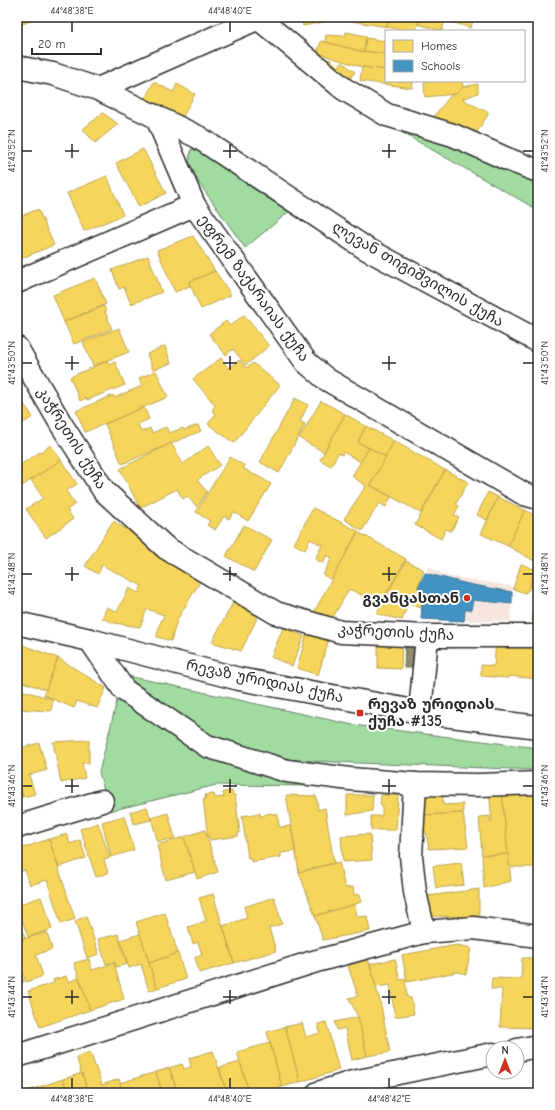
<svg xmlns="http://www.w3.org/2000/svg" width="555" height="1110" viewBox="0 0 555 1110" font-family="'Comic Neue','Noto Sans Georgian',sans-serif">
  <style>
    .built { fill: #f6e6df }
    .green { fill: #a1dba0; stroke: #668366 }
    .homes { fill: #f6d55c; stroke: #b9a24d }
    .schools { fill: #4393c3; stroke: #3c7495 }
    .industry { fill: #8c8c6e; stroke: #6f6f5a }
    .lines { fill: none; stroke-linecap: round; stroke-linejoin: round }
    .minor-casing { stroke: #2b2b2b; stroke-width: 25 }
    .minor { stroke: #fff; stroke-width: 22 }
    .ticks { fill: none; stroke: #2b2b2b; stroke-width: 1.5 }
    .poi-dot { fill: #c8321e; stroke: #fff; stroke-width: 1.5 }
    .labels { text-anchor: middle; dominant-baseline: central; stroke-width: 4; stroke-linejoin: round; paint-order: stroke }
    .street-label { font-size: 15px; fill: #2b2b2b; stroke: #fff }
    .poi-label { font-size: 15px; font-weight: bold; fill: #2b2b2b; stroke: #fff; text-anchor: end }
    .neatline { fill: none; stroke: #2b2b2b; stroke-width: 1.5 }
    .ticks-label { font-size: 10px; text-anchor: middle; fill: #2b2b2b }
  </style>
  <rect width="100%" height="100%" fill="#fff"/>
  <filter id="ink" filterUnits="userSpaceOnUse"><feTurbulence type="fractalNoise" baseFrequency=".025" numOctaves="2"/><feDisplacementMap in="SourceGraphic" scale="8" xChannelSelector="R" yChannelSelector="G"/><feConvolveMatrix kernelMatrix="1 2 1 2 8 2 1 2 1" color-interpolation-filters="sRGB"/></filter>
  <g filter="url(#ink)">
    <polygon class="built" points="429,567 447,576 512,586 511,622 421,619 423,590 418,588 425,573"/>
    <g class="green">
      <polygon points="371,115 538,176 538,210"/>
      <polygon points="191,149 207,154 292,209 245,248 199,183 189,161"/>
      <polygon points="124,675 353,725 538,748 538,770 332,762 282,759 210,737"/>
      <polygon points="118,697 199,754 315,786 216,785 110,811 99,772"/>
    </g>
    <g class="homes">
      <polygon points="17,17 36,17 36,19 17,26"/>
      <polygon points="301,17 388,17 387,27 345,20 329,21 303,26"/>
      <polygon points="388,17 420,17 416,31 407,31 387,27"/>
      <polygon points="420,17 474,17 471,28 445,20 442,31 418,24"/>
      <polygon points="346,32 366,36 364,52 325,42 326,35 345,36"/>
      <polygon points="366,38 386,41 386,54 364,51"/>
      <polygon points="321,41 364,52 364,51 386,54 386,70 362,67 317,53"/>
      <polygon points="329,59 339,67 342,62 355,72 347,82 325,64"/>
      <polygon points="362,67 386,70 386,81 413,81 412,88 360,81"/>
      <polygon points="439,81 462,81 463,87 456,94 425,97 424,82"/>
      <polygon points="154,82 173,92 177,84 195,94 182,118 145,98"/>
      <polygon points="478,84 478,93 462,99 489,113 473,138 433,117 452,94 456,94 463,87"/>
      <polygon points="103,113 118,124 95,143 83,129"/>
      <polygon points="143,149 166,193 139,207 116,163"/>
      <polygon points="107,176 123,215 84,231 67,193"/>
      <polygon points="38,209 54,245 17,260 17,218"/>
      <polygon points="193,236 215,271 189,282 190,286 175,292 157,250"/>
      <polygon points="148,256 162,292 131,304 124,287 119,289 112,270"/>
      <polygon points="215,271 231,295 201,309 189,282"/>
      <polygon points="95,278 106,304 64,322 53,295"/>
      <polygon points="104,306 106,312 105,312 112,329 74,344 64,322"/>
      <polygon points="244,315 269,346 246,365 233,349 226,355 209,334 226,321 230,326"/>
      <polygon points="119,328 129,352 93,366 83,342"/>
      <polygon points="165,346 171,363 153,370 147,354"/>
      <polygon points="221,358 228,368 240,360 246,368 253,363 280,385 234,443 208,424 216,414 212,411 215,405 193,379"/>
      <polygon points="107,361 109,365 115,362 125,385 87,400 86,398 80,401 70,377"/>
      <polygon points="156,371 168,397 85,432 76,411 113,395 114,398 142,386 139,378"/>
      <polygon points="295,398 308,405 300,421 305,424 279,473 260,462"/>
      <polygon points="21,400 33,417 17,427 17,403"/>
      <polygon points="321,401 345,414 324,452 299,438"/>
      <polygon points="144,407 149,419 138,424 141,432 150,428 152,433 166,427 169,433 183,428 184,430 198,425 201,431 122,464 105,424"/>
      <polygon points="345,414 366,426 358,442 369,448 361,462 343,452 342,455 338,453 331,466 320,460"/>
      <polygon points="366,426 394,441 386,457 358,442"/>
      <polygon points="394,441 445,470 421,513 370,485"/>
      <polygon points="171,443 183,464 208,446 220,465 197,480 207,492 197,507 187,496 183,499 177,489 140,508 120,469"/>
      <polygon points="51,445 61,460 22,486 17,479 17,472 22,469 20,465"/>
      <polygon points="369,448 386,457 370,485 391,497 386,507 379,503 362,531 344,519 366,486 352,476"/>
      <polygon points="230,457 245,466 243,468 256,476 256,475 271,484 248,521 234,512 229,519 224,516 215,530 207,525 210,521 196,512"/>
      <polygon points="61,460 77,484 66,491 75,504 67,510 73,519 46,538 26,509 43,498 31,480"/>
      <polygon points="445,470 468,482 456,504 459,506 454,515 459,517 451,531 446,529 441,539 415,525"/>
      <polygon points="488,492 498,497 487,520 477,515"/>
      <polygon points="498,497 525,510 508,546 481,534"/>
      <polygon points="313,508 358,531 332,580 323,575 332,558 327,555 323,563 315,559 322,545 310,539 305,550 294,544"/>
      <polygon points="525,510 538,517 538,556 536,562 508,546"/>
      <polygon points="113,521 203,577 177,620 171,641 157,637 159,626 164,615 147,609 140,627 114,623 102,618 107,607 117,612 129,588 138,593 142,586 102,565 98,574 85,566"/>
      <polygon points="244,525 272,540 254,572 226,556"/>
      <polygon points="358,532 406,559 381,604 349,589 331,621 314,612"/>
      <polygon points="538,556 538,581 531,580 536,562"/>
      <polygon points="406,561 424,570 418,586 418,588 423,590 422,608 408,604 402,620 377,614 381,604"/>
      <polygon points="521,564 534,569 529,590 527,590 526,593 513,589"/>
      <polygon points="531,580 538,581 538,622 532,621 537,588 530,587"/>
      <polygon points="236,597 261,610 241,651 212,642"/>
      <polygon points="283,628 304,636 292,666 271,657"/>
      <polygon points="307,633 329,639 318,675 297,668"/>
      <polygon points="496,641 538,645 538,679 508,676 508,678 481,676 481,665 494,666"/>
      <polygon points="378,642 402,642 401,669 378,668"/>
      <polygon points="17,643 58,658 46,690 17,680"/>
      <polygon points="58,658 106,688 97,708 77,701 74,708 44,695"/>
      <polygon points="17,689 53,699 51,711 17,709"/>
      <polygon points="89,740 89,763 82,763 85,778 61,783 53,742"/>
      <polygon points="39,743 47,770 29,775 35,794 23,797 17,778 17,749"/>
      <polygon points="17,778 23,797 17,799"/>
      <polygon points="422,790 443,790 443,805 463,804 463,813 423,815"/>
      <polygon points="489,790 502,790 508,854 482,855 479,817 490,816 490,821 492,821"/>
      <polygon points="502,790 538,790 538,867 509,867"/>
      <polygon points="232,791 233,795 235,795 240,833 238,833 238,836 210,840 210,837 208,837 203,799 206,799 205,795 214,794 215,798 224,797 223,792"/>
      <polygon points="286,795 316,796 318,810 325,808 334,863 299,872"/>
      <polygon points="347,795 373,795 372,811 347,815"/>
      <polygon points="381,795 398,795 396,830 371,830 371,816 382,816 382,805 380,805"/>
      <polygon points="147,807 151,820 134,824 130,812"/>
      <polygon points="168,813 175,838 158,842 151,818"/>
      <polygon points="260,813 260,817 269,813 278,815 279,827 291,826 295,851 281,853 281,857 251,862 251,858 248,858 242,816"/>
      <polygon points="463,813 468,847 429,849 426,832 424,832 423,815"/>
      <polygon points="124,816 134,850 111,857 102,822"/>
      <polygon points="98,823 110,858 104,860 108,873 96,877 80,829"/>
      <polygon points="205,830 218,872 197,879 184,837"/>
      <polygon points="67,834 70,844 80,840 86,858 59,867 49,839"/>
      <polygon points="370,834 372,860 343,862 341,836"/>
      <polygon points="184,837 195,872 166,880 157,845"/>
      <polygon points="49,839 75,919 61,924 47,880 30,885 25,870 19,872 17,867 17,850"/>
      <polygon points="508,854 511,881 484,888 482,855"/>
      <polygon points="339,862 345,888 353,887 354,895 360,894 362,902 315,916 299,872"/>
      <polygon points="461,863 464,885 436,888 433,866"/>
      <polygon points="479,889 479,917 431,916 428,896"/>
      <polygon points="213,894 234,963 199,973 195,957 202,955 198,942 193,944 188,927 206,921 199,898"/>
      <polygon points="41,897 52,929 28,937 17,905"/>
      <polygon points="274,897 282,924 269,928 276,951 234,963 223,926 247,918 244,907"/>
      <polygon points="355,904 357,917 367,916 370,931 323,940 315,916"/>
      <polygon points="17,911 25,938 17,941"/>
      <polygon points="165,913 178,953 149,963 136,922"/>
      <polygon points="86,916 99,954 87,958 75,921"/>
      <polygon points="47,932 52,949 36,955 43,976 26,982 17,955 17,941"/>
      <polygon points="118,934 127,964 116,967 115,962 106,964 98,939"/>
      <polygon points="140,934 157,988 149,991 141,964 129,968 120,940"/>
      <polygon points="457,945 471,948 466,974 457,972 407,982 402,955"/>
      <polygon points="178,953 186,979 157,988 149,963"/>
      <polygon points="522,958 538,958 538,1028 500,1027 502,989 491,989 492,978 521,979"/>
      <polygon points="17,959 24,982 17,984"/>
      <polygon points="89,959 92,970 114,963 124,999 90,1010 74,963"/>
      <polygon points="368,959 380,1001 390,1052 367,1056 358,1017 349,998 358,996 348,966"/>
      <polygon points="395,959 400,980 405,979 407,997 411,998 414,1014 395,1017 390,985 376,987 370,964"/>
      <polygon points="66,976 68,982 79,978 90,1010 40,1027 28,991 54,983 53,980"/>
      <polygon points="358,1017 367,1056 352,1060 345,1028 337,1030 335,1022"/>
      <polygon points="326,1022 339,1070 300,1082 285,1027 302,1023 306,1037 320,1033 318,1024"/>
      <polygon points="285,1027 300,1082 282,1087 267,1032"/>
      <polygon points="270,1043 282,1087 259,1093 249,1093 237,1052"/>
      <polygon points="213,1051 227,1093 178,1093 169,1068 182,1064 184,1069 191,1067 189,1058"/>
      <polygon points="90,1052 102,1085 119,1079 124,1093 88,1093 76,1057"/>
      <polygon points="240,1062 249,1093 227,1093 219,1068"/>
      <polygon points="169,1068 178,1093 162,1093 156,1072"/>
      <polygon points="156,1072 162,1093 124,1093 120,1083"/>
      <polygon points="82,1073 88,1093 68,1093 63,1079"/>
      <polygon points="63,1079 68,1093 28,1093 27,1091"/>
    </g>
    <polygon class="schools" points="425,573 468,584 512,592 512,604 473,600 471,610 465,610 464,621 421,619 423,590 418,588"/>
    <polygon class="industry" points="405,641 417,642 417,668 404,668"/>
    <g class="lines">
      <g class="minor-casing">
        <g id="minor">
          <polyline points="258,18 344,89 387,115 453,135 507,159 538,171"/>
          <polyline points="17,67 53,74 98,89 198,137 365,248 538,341"/>
          <polyline points="98,89 261,17"/>
          <polyline points="156,116 194,205 306,362 326,379 524,494 538,498"/>
          <polyline points="17,282 194,205"/>
          <polyline points="17,348 61,424 104,491 166,548 276,613 341,632 427,636 538,636"/>
          <polyline points="17,623 90,640 239,679 420,712 538,727"/>
          <polyline points="90,640 124,690 207,746 287,771 350,779 415,784 479,785 538,783"/>
          <polyline points="420,712 427,636"/>
          <polyline points="415,784 411,856 415,892 424,932"/>
          <polyline points="17,827 102,801"/>
          <polyline points="517,1050 538,1046"/>
          <polyline points="17,1056 313,962 424,932 473,928 538,936"/>
          <polyline points="318,1093 353,1082 493,1054"/>
        </g>
      </g>
      <use href="#minor" class="minor"/>
    </g>
  </g>
  <path class="ticks" d="M72,22V32M230,22V32M72,144V158M230,144V158M389,144V158M22,151H32M65,151H79M223,151H237M382,151H396M523,151H533M72,356V370M230,356V370M389,356V370M22,363H32M65,363H79M223,363H237M382,363H396M523,363H533M72,567V581M230,567V581M389,567V581M22,574H32M65,574H79M223,574H237M382,574H396M523,574H533M72,779V793M230,779V793M389,779V793M22,786H32M65,786H79M223,786H237M382,786H396M523,786H533M72,990V1004M230,990V1004M389,990V1004M22,997H32M65,997H79M223,997H237M382,997H396M523,997H533M72,1078V1088M230,1078V1088M389,1078V1088"/>
  <g class="poi-dot">
    <circle cx="467" cy="598" r="4"/>
    <rect x="356" y="709" width="8" height="8" rx="2"/>
  </g>
  <g class="labels">
    <g class="street-label">
      <text transform="translate(418 274) rotate(30)">ლევან თიგიშვილის ქუჩა</text>
      <text transform="translate(254 288) rotate(54)">ეფრემ ზაქარაიას ქუჩა</text>
      <text transform="translate(72 438) rotate(58)">კაჭრეთის ქუჩა</text>
      <text transform="translate(396 632) rotate(3)">კაჭრეთის ქუჩა</text>
      <text transform="translate(265 681) rotate(12)">რევაზ ურიდიას ქუჩა</text>
    </g>
    <g class="poi-label">
      <text x="459" y="598">გვანცასთან</text>
      <text x="368" y="704" text-anchor="start">რევაზ ურიდიას<tspan x="368" dy="17">ქუჩა #135</tspan></text>
    </g>
  </g>
  <rect width="555" height="1110" fill="none" stroke="#fff" stroke-width="44"/>
  <rect x="385" y="30" width="140" height="52" fill="#ffffff" stroke="#aaaaaa"/>
  <rect x="393" y="40" width="20" height="12" fill="#f6d55c" stroke="#aaaaaa"/>
  <text x="421" y="50" font-size="12" fill="#2b2b2b">Homes</text>
  <rect x="393" y="60" width="20" height="12" fill="#4393c3" stroke="#aaaaaa"/>
  <text x="421" y="70" font-size="12" fill="#2b2b2b">Schools</text>
  <g transform="translate(505 1060)"><circle r="19" fill="#ffffff" stroke="#aaaaaa"/>
  <path d="M0-3L7 15L0 10L-7 15Z" fill="#c8321e"/>
  <text y="-6" font-size="11" font-weight="bold" text-anchor="middle" fill="#2b2b2b">N</text>
  </g>
  <path d="M32 48v6h69v-6" fill="none" stroke="#2b2b2b" stroke-width="2"/>
  <text x="38" y="48" font-size="12" fill="#2b2b2b" stroke="#ffffff" stroke-width="3" paint-order="stroke">20 m</text>
  <rect x="22" y="22" width="511" height="1066" class="neatline"/>
  <g class="ticks-label">
    <text x="72" y="14">44°48'38"E</text>
    <text x="230" y="14">44°48'40"E</text>
    <text transform="translate(11 151) rotate(-90)" y="4">41°43'52"N</text>
    <text transform="translate(544 151) rotate(-90)" y="4">41°43'52"N</text>
    <text transform="translate(11 363) rotate(-90)" y="4">41°43'50"N</text>
    <text transform="translate(544 363) rotate(-90)" y="4">41°43'50"N</text>
    <text transform="translate(11 574) rotate(-90)" y="4">41°43'48"N</text>
    <text transform="translate(544 574) rotate(-90)" y="4">41°43'48"N</text>
    <text transform="translate(11 786) rotate(-90)" y="4">41°43'46"N</text>
    <text transform="translate(544 786) rotate(-90)" y="4">41°43'46"N</text>
    <text transform="translate(11 997) rotate(-90)" y="4">41°43'44"N</text>
    <text transform="translate(544 997) rotate(-90)" y="4">41°43'44"N</text>
    <text x="72" y="1102">44°48'38"E</text>
    <text x="230" y="1102">44°48'40"E</text>
    <text x="389" y="1102">44°48'42"E</text>
  </g>
</svg>
